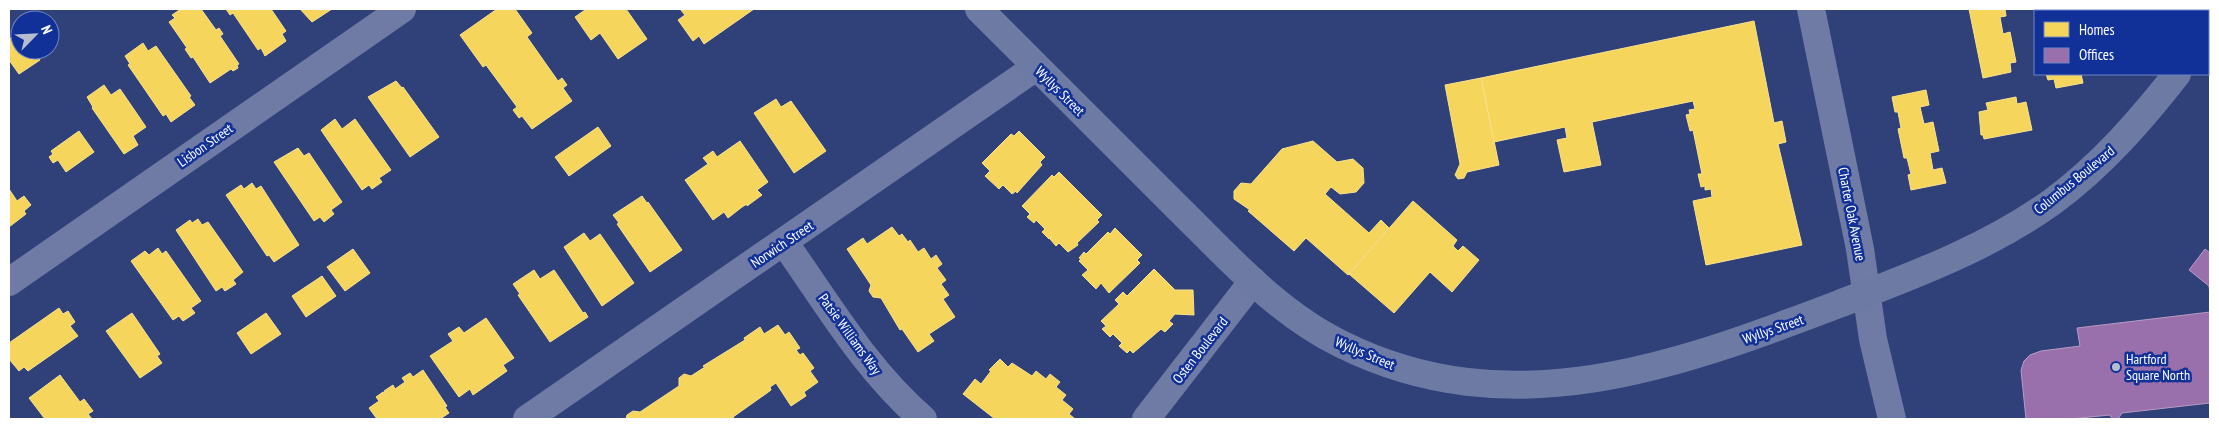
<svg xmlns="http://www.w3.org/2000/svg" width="2219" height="428" viewBox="0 0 2219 428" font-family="'PT Sans Narrow',sans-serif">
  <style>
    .homes { fill: #f6d55c; stroke: #f9e28d }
    .offices { fill: #9970ab; stroke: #b89bc4 }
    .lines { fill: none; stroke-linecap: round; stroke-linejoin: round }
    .minor { stroke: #6f7ba4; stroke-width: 28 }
    .major { stroke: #6d7aa3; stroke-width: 28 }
    .poi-dot { fill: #b7bcd0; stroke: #113199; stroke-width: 2 }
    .labels { text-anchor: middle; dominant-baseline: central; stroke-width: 5; stroke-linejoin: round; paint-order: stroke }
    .street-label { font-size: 14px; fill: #fff; stroke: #113199 }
    .poi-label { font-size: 14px; fill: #fff; stroke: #113199; text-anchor: start }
  </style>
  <rect width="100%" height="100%" fill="#30417a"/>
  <g class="homes">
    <polygon points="181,9 201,9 216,30 219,28 223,34 220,36 239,64 237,65 238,68 233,71 231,69 210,83 193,57 191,58 185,49 187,48 169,22 175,18 172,15"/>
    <polygon points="226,9 271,9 286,31 282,34 286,41 265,56 261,48 258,50 233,13 230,15"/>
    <polygon points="300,9 332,9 312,22"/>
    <polygon points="497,9 515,9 532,33 527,37 558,81 562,78 567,85 563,88 572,101 532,129 522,116 519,118 513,110 517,107 486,65 483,67 460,35"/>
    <polygon points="584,9 626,9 647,39 618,59 600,33 591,40 575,17 585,10"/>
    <polygon points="680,9 754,9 704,44 699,36 693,41 678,20 685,15"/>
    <polygon points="1969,9 2005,9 2006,16 2000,17 2003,34 2010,32 2016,62 2010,63 2011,72 1983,78"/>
    <polygon points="1754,21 1774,123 1782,121 1786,142 1778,144 1802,245 1706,265 1693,201 1712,197 1711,189 1705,190 1705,186 1701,187 1698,174 1702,174 1693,130 1690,131 1686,115 1690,114 1689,110 1695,109 1693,101 1592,122 1601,165 1564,172 1557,140 1567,138 1565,127 1494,142 1481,78"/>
    <polygon points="20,31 20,50 34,50 40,60 19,74 9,60 9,39"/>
    <polygon points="143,43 148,51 156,46 191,96 189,97 195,105 171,122 166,114 163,116 128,65 130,64 125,56"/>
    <polygon points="2046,74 2081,74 2083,83 2056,88 2054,79 2048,80"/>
    <polygon points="1481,78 1499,165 1467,172 1464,178 1458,179 1455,175 1460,164 1445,85"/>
    <polygon points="396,81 402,88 403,87 439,137 410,157 368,97"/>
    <polygon points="104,85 111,95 120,89 146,127 133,136 138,145 124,154 92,108 93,107 87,97"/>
    <polygon points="1926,90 1929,105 1920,107 1924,124 1933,122 1939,151 1930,153 1933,170 1942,168 1946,183 1911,190 1908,175 1911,174 1907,158 1904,158 1898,129 1901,128 1898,112 1895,112 1892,97"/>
    <polygon points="2016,97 2017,104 2026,102 2032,130 1984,139 1983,135 1981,135 1979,112 1988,110 1986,103"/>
    <polygon points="776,99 781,107 791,101 826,151 794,173 754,113"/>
    <polygon points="335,119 342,129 355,119 391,170 379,178 382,182 372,189 369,185 362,190 321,130"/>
    <polygon points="598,127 611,146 569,176 555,157"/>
    <polygon points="79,131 94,152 66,172 58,160 53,163 49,157 53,154 51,151"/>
    <polygon points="1019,131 1045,157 1040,162 1042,165 1017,193 1016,191 1012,194 1003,185 999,189 985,176 990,171 982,163 1011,134 1014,136"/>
    <polygon points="740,141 768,182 757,190 762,195 747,206 747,204 742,207 728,218 724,212 713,220 685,180 708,164 703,158 713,151 717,157"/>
    <polygon points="1313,141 1337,162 1353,159 1363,168 1364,183 1356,192 1340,194 1331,187 1325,194 1369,233 1381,220 1389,228 1348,275 1306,238 1294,251 1248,211 1250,210 1234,199 1234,191 1241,183 1251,184 1282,149"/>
    <polygon points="298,148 304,156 309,153 342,202 331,210 334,214 324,222 320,217 314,221 274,162"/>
    <polygon points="1059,172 1102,215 1097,220 1099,222 1077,243 1078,245 1068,252 1059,243 1056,246 1050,239 1052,236 1049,239 1042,232 1045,229 1036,220 1034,223 1027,217 1030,214 1022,206 1052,175 1054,177"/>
    <polygon points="252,183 256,189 261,186 299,245 274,262 269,255 267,256 226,195 241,185 244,189"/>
    <polygon points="9,189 17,201 24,196 31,205 24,211 26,214 9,227"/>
    <polygon points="642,196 647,203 648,202 682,250 650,272 617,224 619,223 613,215"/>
    <polygon points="1413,201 1457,240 1453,246 1458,251 1463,246 1479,260 1452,292 1430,272 1394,313 1349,274"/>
    <polygon points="198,219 202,225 208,222 243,272 233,280 236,284 225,291 222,287 216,291 176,230 190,220 192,223"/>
    <polygon points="892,227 899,236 902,234 908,242 910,240 918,252 924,248 931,259 936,255 942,264 937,268 946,280 941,284 949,295 943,299 955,317 929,334 934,341 918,352 902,329 900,330 881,298 873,297 869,291 871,285 847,249 863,238 867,244"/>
    <polygon points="1115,228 1142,255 1137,260 1140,263 1109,293 1101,283 1096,289 1082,275 1088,270 1079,261 1081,259 1079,258 1084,252 1086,254 1108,232 1110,234"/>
    <polygon points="584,233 590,241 600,234 634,283 602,306 564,247"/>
    <polygon points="158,248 162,254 166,251 201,301 191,308 195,313 183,321 179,316 173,320 131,261 145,251 149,255"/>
    <polygon points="353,249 370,273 345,291 327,267"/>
    <polygon points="1154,269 1175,290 1193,290 1194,315 1175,314 1169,321 1173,324 1165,332 1161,329 1133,353 1130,350 1127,353 1119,346 1122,343 1113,334 1110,337 1102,329 1106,326 1101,321 1119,304 1115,300 1123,292 1127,296"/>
    <polygon points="534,270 540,279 554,270 583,313 585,312 588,317 550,342 518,295 520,294 513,284"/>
    <polygon points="322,276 336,296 306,317 292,296"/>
    <polygon points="59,308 63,314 68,311 75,322 70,326 78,336 28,371 24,367 19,371 9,359 9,343"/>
    <polygon points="132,313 160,354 157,356 162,363 140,378 106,331"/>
    <polygon points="266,313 281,334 251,354 237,333"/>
    <polygon points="486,318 514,358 503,365 507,371 473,395 470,389 459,397 430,356 453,341 448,334 459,327 464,333"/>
    <polygon points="778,325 785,335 789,332 800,348 796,350 800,355 803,353 814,368 810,371 818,382 804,392 806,396 791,406 776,383 770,387 771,390 767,393 733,417 734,419 626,419 627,415 633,411 640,412 679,386 679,378 684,374 691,376 705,367 703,366 745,340 744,338 760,327 764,334"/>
    <polygon points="1000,359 1008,367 1012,363 1032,376 1036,371 1046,379 1050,374 1060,382 1056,387 1066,395 1062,400 1073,409 1069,414 1075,419 995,419 963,394 975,379 981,384 991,371 989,370"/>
    <polygon points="423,370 447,406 445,407 449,413 440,419 377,419 369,408 379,401 376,397 383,392 386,396 384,391 393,385 395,389 405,382 402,378 410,373 413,377"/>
    <polygon points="60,375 80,402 84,399 93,411 88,414 92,419 45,419 29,398"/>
  </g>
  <g class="offices">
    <polygon points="2205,249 2210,253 2210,294 2209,286 2189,270"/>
    <polygon points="2210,312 2210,403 2122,413 2118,419 2112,419 2110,415 2070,419 2026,419 2021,370 2024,361 2030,355 2041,351 2080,346 2077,328"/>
  </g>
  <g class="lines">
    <g class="minor">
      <polyline points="1811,9 1860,249 1873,339 1892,419"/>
      <path d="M784,242C827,303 866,370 923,419"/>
      <polyline points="9,282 402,9"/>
      <polyline points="527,419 1036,67"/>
      <polyline points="1146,419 1253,281"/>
    </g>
    <g class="major">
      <path d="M979,9C1045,75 1111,141 1177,207C1227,256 1277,313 1341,344C1510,428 1676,366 1839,304C1912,276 1988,248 2052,202C2101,166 2140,121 2177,74"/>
      <polyline points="2208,31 2210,27"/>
    </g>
  </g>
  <circle class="poi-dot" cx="2116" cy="367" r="5"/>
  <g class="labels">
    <g class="street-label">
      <text transform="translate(1060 91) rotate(45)">Wyllys Street</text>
      <text transform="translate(205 145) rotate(-35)">Lisbon Street</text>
      <text transform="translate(2074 180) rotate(-39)">Columbus Boulevard</text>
      <text transform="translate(1852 214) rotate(79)">Charter Oak Avenue</text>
      <text transform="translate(782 244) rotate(-34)">Norwich Street</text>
      <text transform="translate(1773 329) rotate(-19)">Wyllys Street</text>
      <text transform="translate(850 334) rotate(54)">Patsie Williams Way</text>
      <text transform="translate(1200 350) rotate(-52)">Osten Boulevard</text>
      <text transform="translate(1365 353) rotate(23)">Wyllys Street</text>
    </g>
    <g class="poi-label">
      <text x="2126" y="359">Hartford<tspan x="2126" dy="16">Square North</tspan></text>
    </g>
  </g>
  <rect width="2219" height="428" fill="none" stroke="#ffffff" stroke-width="20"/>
  <rect x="2034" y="10" width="175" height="65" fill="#113199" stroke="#7083c2"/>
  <rect x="2044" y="22" width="25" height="15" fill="#f6d55c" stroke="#7083c2"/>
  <text x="2079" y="35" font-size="15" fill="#ffffff">Homes</text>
  <rect x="2044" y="48" width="25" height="15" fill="#9970ab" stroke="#7083c2"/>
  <text x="2079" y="60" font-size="15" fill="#ffffff">Offices</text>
  <g transform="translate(35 35) rotate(66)"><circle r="24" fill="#113199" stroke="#7083c2"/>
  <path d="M0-4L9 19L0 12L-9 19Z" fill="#b7bcd0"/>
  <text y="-8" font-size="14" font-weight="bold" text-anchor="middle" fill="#ffffff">N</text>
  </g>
</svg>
